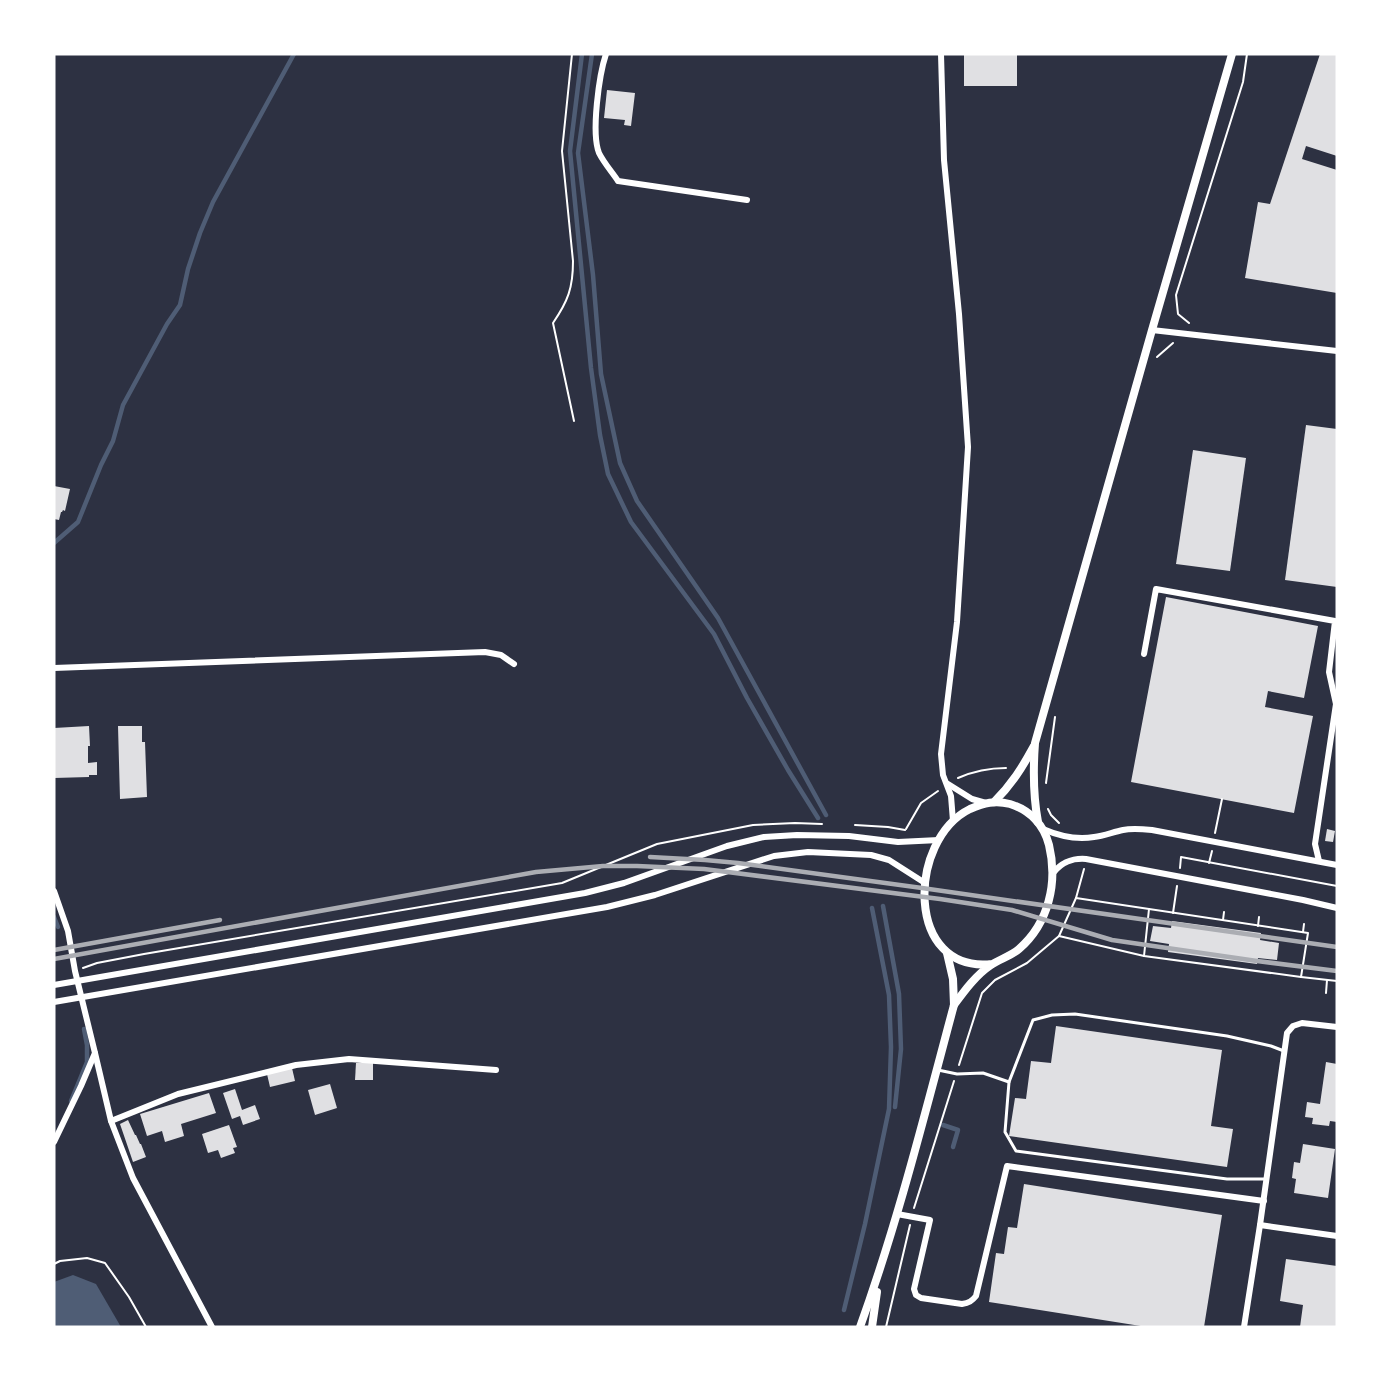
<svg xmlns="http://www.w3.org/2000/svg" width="1391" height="1381" viewBox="0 0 1391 1381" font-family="Lato,sans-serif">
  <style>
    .water { fill: #4f5d75 }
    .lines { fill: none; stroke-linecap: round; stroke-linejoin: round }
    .stream { stroke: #4f5d75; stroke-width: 4.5 }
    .building { fill: #e0e0e3 }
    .path { stroke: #fff; stroke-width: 2 }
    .service { stroke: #fff; stroke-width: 3 }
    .minor { stroke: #fff; stroke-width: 6 }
    .secondary { stroke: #fff; stroke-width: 8 }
    .rail { stroke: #abadb3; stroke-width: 4.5 }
  </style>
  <rect width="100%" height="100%" fill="#2d3142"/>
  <polygon class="water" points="73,1275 96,1284 121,1327 54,1327 54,1282"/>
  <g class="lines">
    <g class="stream">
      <polyline points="582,54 570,151 591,368 600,435 608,474 631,522 714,634 747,698 788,770 818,818"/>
      <polyline points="592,54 578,153 593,275 601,374 620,463 637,501 718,618 826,815"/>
      <polyline points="54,543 78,522 101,465 113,441 123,405 167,324 180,305 188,269 200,233 213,202 294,54"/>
      <polyline points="883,906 899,994 901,1049 895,1107"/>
      <polyline points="54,917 58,927"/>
      <polyline points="71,1101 87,1062 87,1045 84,1029"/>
      <polyline points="943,1125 958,1130 953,1147"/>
      <polyline points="844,1310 865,1224 889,1109 891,1047 889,995 872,908"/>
    </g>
  </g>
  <g class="building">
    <rect x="964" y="54" width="53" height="32"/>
    <polygon points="1320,54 1337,54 1337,156 1306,146 1302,159 1337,170 1337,293 1245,278 1258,202 1270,204"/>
    <polygon points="607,90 635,93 631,126 624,125 625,120 604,118"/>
    <polygon points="1306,425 1337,429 1337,587 1285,580"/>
    <polygon points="1193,450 1246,458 1230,571 1176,564"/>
    <polygon points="54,486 70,489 65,511 63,510 62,512 61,512 59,520 54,519"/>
    <polygon points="1166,597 1318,626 1304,698 1268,691 1265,707 1313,716 1294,813 1131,782"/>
    <polygon points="89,726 90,746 88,746 88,763 97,762 97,775 89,775 89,777 54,778 54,728"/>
    <polygon points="118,726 142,726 142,742 145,742 147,797 120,799"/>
    <polygon points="1327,829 1335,831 1333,842 1325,841"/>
    <polygon points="1172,921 1261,933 1260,940 1279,943 1277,960 1258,958 1257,964 1168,952 1169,944 1150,941 1153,926 1171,928"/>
    <polygon points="1056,1026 1222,1050 1211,1126 1233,1129 1227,1167 1009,1136 1015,1098 1026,1099 1031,1061 1051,1063"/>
    <polygon points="1326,1062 1337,1064 1337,1122 1330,1121 1329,1126 1312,1124 1313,1118 1305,1117 1307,1102 1320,1104"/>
    <polygon points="356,1063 373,1063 373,1080 355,1080"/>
    <polygon points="292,1068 295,1081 270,1087 267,1074"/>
    <polygon points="330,1084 337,1108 315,1115 308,1090"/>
    <polygon points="235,1089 242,1110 255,1105 260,1119 243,1125 240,1116 232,1119 223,1093"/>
    <polygon points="209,1093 216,1113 181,1124 184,1136 165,1142 162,1131 147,1136 140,1114"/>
    <polygon points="128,1120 135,1135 136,1135 140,1144 141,1144 146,1157 133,1162 120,1124"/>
    <polygon points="229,1125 237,1147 233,1148 235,1153 221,1158 218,1150 208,1153 202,1134"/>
    <polygon points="1303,1144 1335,1149 1328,1198 1294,1193 1296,1179 1292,1178 1294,1162 1300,1163"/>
    <polygon points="1024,1184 1222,1215 1204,1327 1147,1327 989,1302 996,1253 1004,1254 1008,1227 1017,1228"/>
    <polygon points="1286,1259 1337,1266 1337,1327 1300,1327 1303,1305 1280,1301"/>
  </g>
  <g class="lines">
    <g class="path">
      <path d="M572,54L562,151L573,261C573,288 568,301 553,323L574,421"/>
      <polyline points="1189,323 1178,314 1176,295 1243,82 1247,54"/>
      <polyline points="1157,357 1173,343"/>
      <path d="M958,778C974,771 989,768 1006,768"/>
      <polyline points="1046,783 1055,717"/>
      <polyline points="1048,809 1051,815 1059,823"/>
      <polyline points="855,825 888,827 905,830"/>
      <polyline points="906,829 921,803 938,791"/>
      <polyline points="1215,833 1222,799"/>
      <polyline points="1209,863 1212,851"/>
      <polyline points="1180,868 1181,857 1337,886"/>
      <polyline points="1173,913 1177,886"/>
      <polyline points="1223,920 1224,912"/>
      <polyline points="1258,926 1259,917"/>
      <polyline points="1303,932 1304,924"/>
      <polyline points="1059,936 1144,956 1301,977 1308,933 1076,898"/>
      <polyline points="1144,956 1149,909"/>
      <polyline points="83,968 97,963 144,954 562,883 657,844 753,825 795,823 822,824"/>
      <polyline points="1301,977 1337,981"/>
      <polyline points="1326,993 1327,980"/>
      <polyline points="959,1065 982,993 995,980 1027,963 1059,936 1076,898 1084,869"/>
      <polyline points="914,1208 954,1081"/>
      <polyline points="54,1264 60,1261 87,1258 105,1263 129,1297 146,1327"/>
      <polyline points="886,1327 910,1225"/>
    </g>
    <g class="service">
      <polyline points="938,1070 957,1074 983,1073 1009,1082 1033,1020 1052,1015 1075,1014 1227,1036 1271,1046 1284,1051"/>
      <polyline points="1009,1082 1005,1132 1016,1151 1227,1179 1267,1179"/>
    </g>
    <g class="minor">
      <path d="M606,54C599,75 591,133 599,153C604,163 612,172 618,181L747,200"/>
      <polyline points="941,54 944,160 959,314 968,447 957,622 941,754 943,775 951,796 953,821"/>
      <polyline points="1152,330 1337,351"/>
      <polyline points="1144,654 1156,589 1335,621 1329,672 1336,704 1315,844 1319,861"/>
      <polyline points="54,668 485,652 501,655 514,664"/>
      <polyline points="948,784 972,799 986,803"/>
      <path d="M1043,829C1059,836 1076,840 1094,837C1104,836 1113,832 1123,830C1132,828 1142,829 1152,830L1337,865"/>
      <path d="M1053,873C1062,862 1072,858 1086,859L1303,900L1337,908"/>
      <polyline points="54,891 68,931 75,971 95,1053 81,1086 54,1142"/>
      <polyline points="54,985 585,893 624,883 727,846 764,837 797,835 849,836 898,842 939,840"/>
      <polyline points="54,1002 607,907 655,895 774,856 808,852 871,855 889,860 925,883"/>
      <polyline points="95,1053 111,1121 133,1178 212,1327"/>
      <polyline points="111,1121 178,1094 296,1065 349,1059 496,1070"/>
      <path d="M897,1214L930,1220L914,1289L916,1295L921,1298L962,1304C969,1303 972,1301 976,1296L1007,1166L1264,1201"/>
      <polyline points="1260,1225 1337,1236"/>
      <polyline points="1244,1327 1260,1225 1287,1033 1293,1026 1302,1023 1337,1027"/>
    </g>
    <g class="secondary">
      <path d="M994,802C1012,784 1022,768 1034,746"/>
      <path d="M1038,822C1033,795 1033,770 1035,743L1152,330L1232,54"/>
      <path d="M954,1005C965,990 976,975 991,965C1000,959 1011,956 1019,949C1049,923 1058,882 1049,845C1044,825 1030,810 1010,804C995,800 984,803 970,809C907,840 905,974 992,964"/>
      <path d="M860,1327C898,1222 925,1113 954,1005L953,979L947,953"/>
      <polyline points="872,1327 877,1292"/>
    </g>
    <g class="rail">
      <polyline points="650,857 705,860 738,863 922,888 1337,947"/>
      <polyline points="54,950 220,920"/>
      <polyline points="54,959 536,872 603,866 637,866 704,869 940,899 1012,910 1112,940 1257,961 1337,971"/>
    </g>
  </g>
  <rect width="1391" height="1381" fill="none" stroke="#ffffff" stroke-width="111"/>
</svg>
